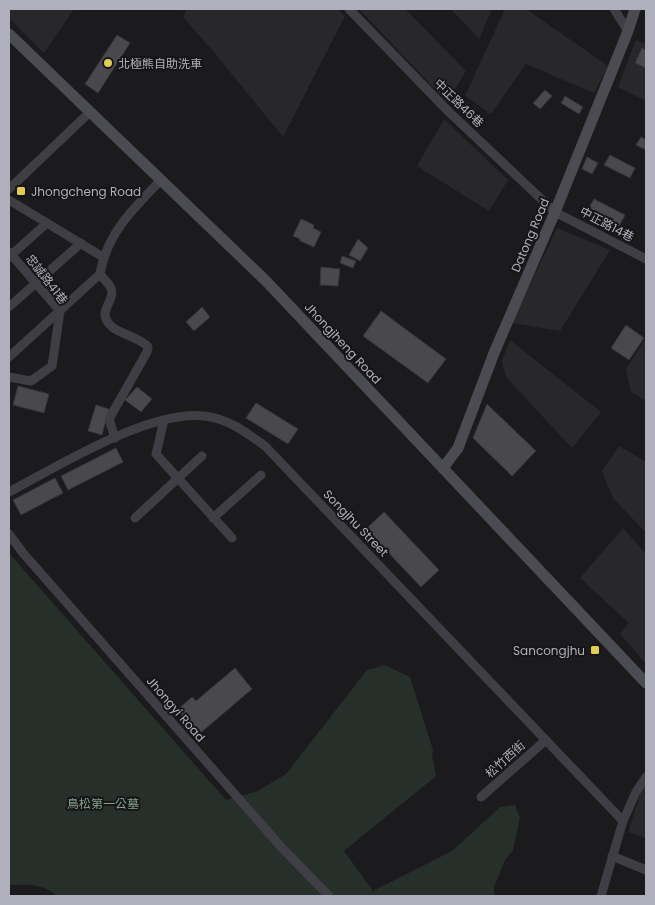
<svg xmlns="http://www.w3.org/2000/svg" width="655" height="905" viewBox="0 0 655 905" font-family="Poppins,'Noto Sans TC',sans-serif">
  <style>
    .built { fill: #28272a }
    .green { fill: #272f2a }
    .building { fill: #49484d; stroke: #363539 }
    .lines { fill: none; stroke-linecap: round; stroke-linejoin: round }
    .street { stroke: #3f3e44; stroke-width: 9 }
    .secondary { stroke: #4b4b52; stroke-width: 11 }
    .poi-dot { fill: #e3cd4d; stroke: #161618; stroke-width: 2 }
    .labels { text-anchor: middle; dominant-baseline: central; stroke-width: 4; stroke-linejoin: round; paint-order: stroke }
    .poi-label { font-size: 12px; fill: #afb0bb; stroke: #161618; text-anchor: start }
    .street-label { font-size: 12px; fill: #afb0bb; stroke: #161618 }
    .park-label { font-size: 12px; fill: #88a48f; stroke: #161618 }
  </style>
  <rect width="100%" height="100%" fill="#1b1b1d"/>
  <g class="built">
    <polygon points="9,9 74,9 44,53 9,18"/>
    <polygon points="187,9 338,9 345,16 283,137 213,51 183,17"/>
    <polygon points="359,9 405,9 466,71 447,102"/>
    <polygon points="451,9 492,9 479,39"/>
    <polygon points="505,9 526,9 608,66 594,93 526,64 491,114 465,96"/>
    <polygon points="636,40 646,45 646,101 618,87"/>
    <polygon points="444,119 508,180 489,211 417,166"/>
    <polygon points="557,228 610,250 560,331 512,323"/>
    <polygon points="646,338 646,401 631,392 626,369"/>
    <polygon points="510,340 601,412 572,448 506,377 502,361"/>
    <polygon points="619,446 646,462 646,533 613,498 602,471"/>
    <polygon points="623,528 646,554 646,664 620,634 629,623 580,578"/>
    <polygon points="646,785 646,838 628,832 641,792"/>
  </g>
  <path class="green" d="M9,553L226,800L258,791L286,774L367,670L385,665L410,677L433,750L432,755L436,776L344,851L373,891L452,851L500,807L515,805L520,818L513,850L505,860L494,887V896H57C42,883 28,884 9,885Z"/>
  <g class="building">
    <polygon points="117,35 130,43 98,93 85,84"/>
    <polygon points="642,48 646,50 646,68 635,63"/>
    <polygon points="545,90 552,96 540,109 533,103"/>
    <polygon points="565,96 583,107 579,114 561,103"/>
    <polygon points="641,137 646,140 646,150 636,145"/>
    <polygon points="610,155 635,168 630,178 604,165"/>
    <polygon points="587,157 598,163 592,174 582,169"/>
    <polygon points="594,199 625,215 618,228 608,223 610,219 589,208"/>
    <polygon points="301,219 314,225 313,228 321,232 314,247 300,241 300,239 293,236"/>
    <polygon points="358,239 368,248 360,261 349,255"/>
    <polygon points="342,256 356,261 353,268 340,263"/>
    <polygon points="321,267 340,269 338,286 320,285"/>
    <polygon points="202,307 210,317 194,331 186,322"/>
    <polygon points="381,311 446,359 428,383 363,336"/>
    <polygon points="626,325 644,338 629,360 611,348"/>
    <polygon points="18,386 49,394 44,413 13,405"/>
    <polygon points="137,387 152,399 141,412 125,400"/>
    <polygon points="256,403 298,429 288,444 246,418"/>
    <polygon points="487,404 536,451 512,476 473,438"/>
    <polygon points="96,405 109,409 102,435 88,431"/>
    <polygon points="116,448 123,462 68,490 61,476"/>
    <polygon points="55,478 63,493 21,515 13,500"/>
    <polygon points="384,512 439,570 421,587 366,529"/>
    <polygon points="235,668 252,689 198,735 177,710 192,697 196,701"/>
  </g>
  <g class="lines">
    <g class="street">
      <polyline points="349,9 449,112 555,212 646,259"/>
      <polyline points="614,9 628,31"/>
      <polyline points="9,189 90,112"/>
      <polyline points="9,200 103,257"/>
      <polyline points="9,252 60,311 52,366 31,381 9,377"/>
      <polyline points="9,257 47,223"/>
      <polyline points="9,307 81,243"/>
      <polyline points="9,357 100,274"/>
      <polyline points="164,420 156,454 232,538"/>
      <path d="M115,438L109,419L147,352L148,347C137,334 113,335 106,319C101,308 117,298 110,286C107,282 103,278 100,274C107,233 133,209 161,180"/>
      <path d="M9,492C58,466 150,409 205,416C229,419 247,433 265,446L623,821"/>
      <polyline points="135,518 202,456"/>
      <polyline points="213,518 261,475"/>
      <polyline points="9,534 23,553 283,849 329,896"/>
      <polyline points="481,797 546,740"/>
      <polyline points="612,856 646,870"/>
      <polyline points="601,896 623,821 636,792 646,777"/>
    </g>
    <g class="secondary">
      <polyline points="9,34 266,281 646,683"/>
      <polyline points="443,468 458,448 494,353 555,212 628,31 635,9"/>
    </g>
  </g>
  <g class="poi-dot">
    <circle cx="108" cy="63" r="5"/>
    <rect x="16" y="186" width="10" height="10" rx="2.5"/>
    <rect x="590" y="645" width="10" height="10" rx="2.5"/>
  </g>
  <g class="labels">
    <g class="poi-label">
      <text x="118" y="63">北極熊自助洗車</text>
      <text x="31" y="191">Jhongcheng Road</text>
      <text x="585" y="650" text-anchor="end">Sancongjhu</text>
    </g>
    <g class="street-label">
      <text transform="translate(459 103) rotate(44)">中正路46巷</text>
      <text transform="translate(607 224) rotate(28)">中正路14巷</text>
      <text transform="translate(530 235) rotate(-67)">Datong Road</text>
      <text transform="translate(47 279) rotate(52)">忠誠路41巷</text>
      <text transform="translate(343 343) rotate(47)">Jhongjheng Road</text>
      <text transform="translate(356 523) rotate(46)">Songjhu Street</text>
      <text transform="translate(176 709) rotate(49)">Jhongyi Road</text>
      <text transform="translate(505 759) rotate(-42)">松竹西街</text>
    </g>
    <g class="park-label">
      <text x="103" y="803">鳥松第一公墓</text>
    </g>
  </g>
  <rect width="655" height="905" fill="none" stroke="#afb0bb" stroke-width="20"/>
</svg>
